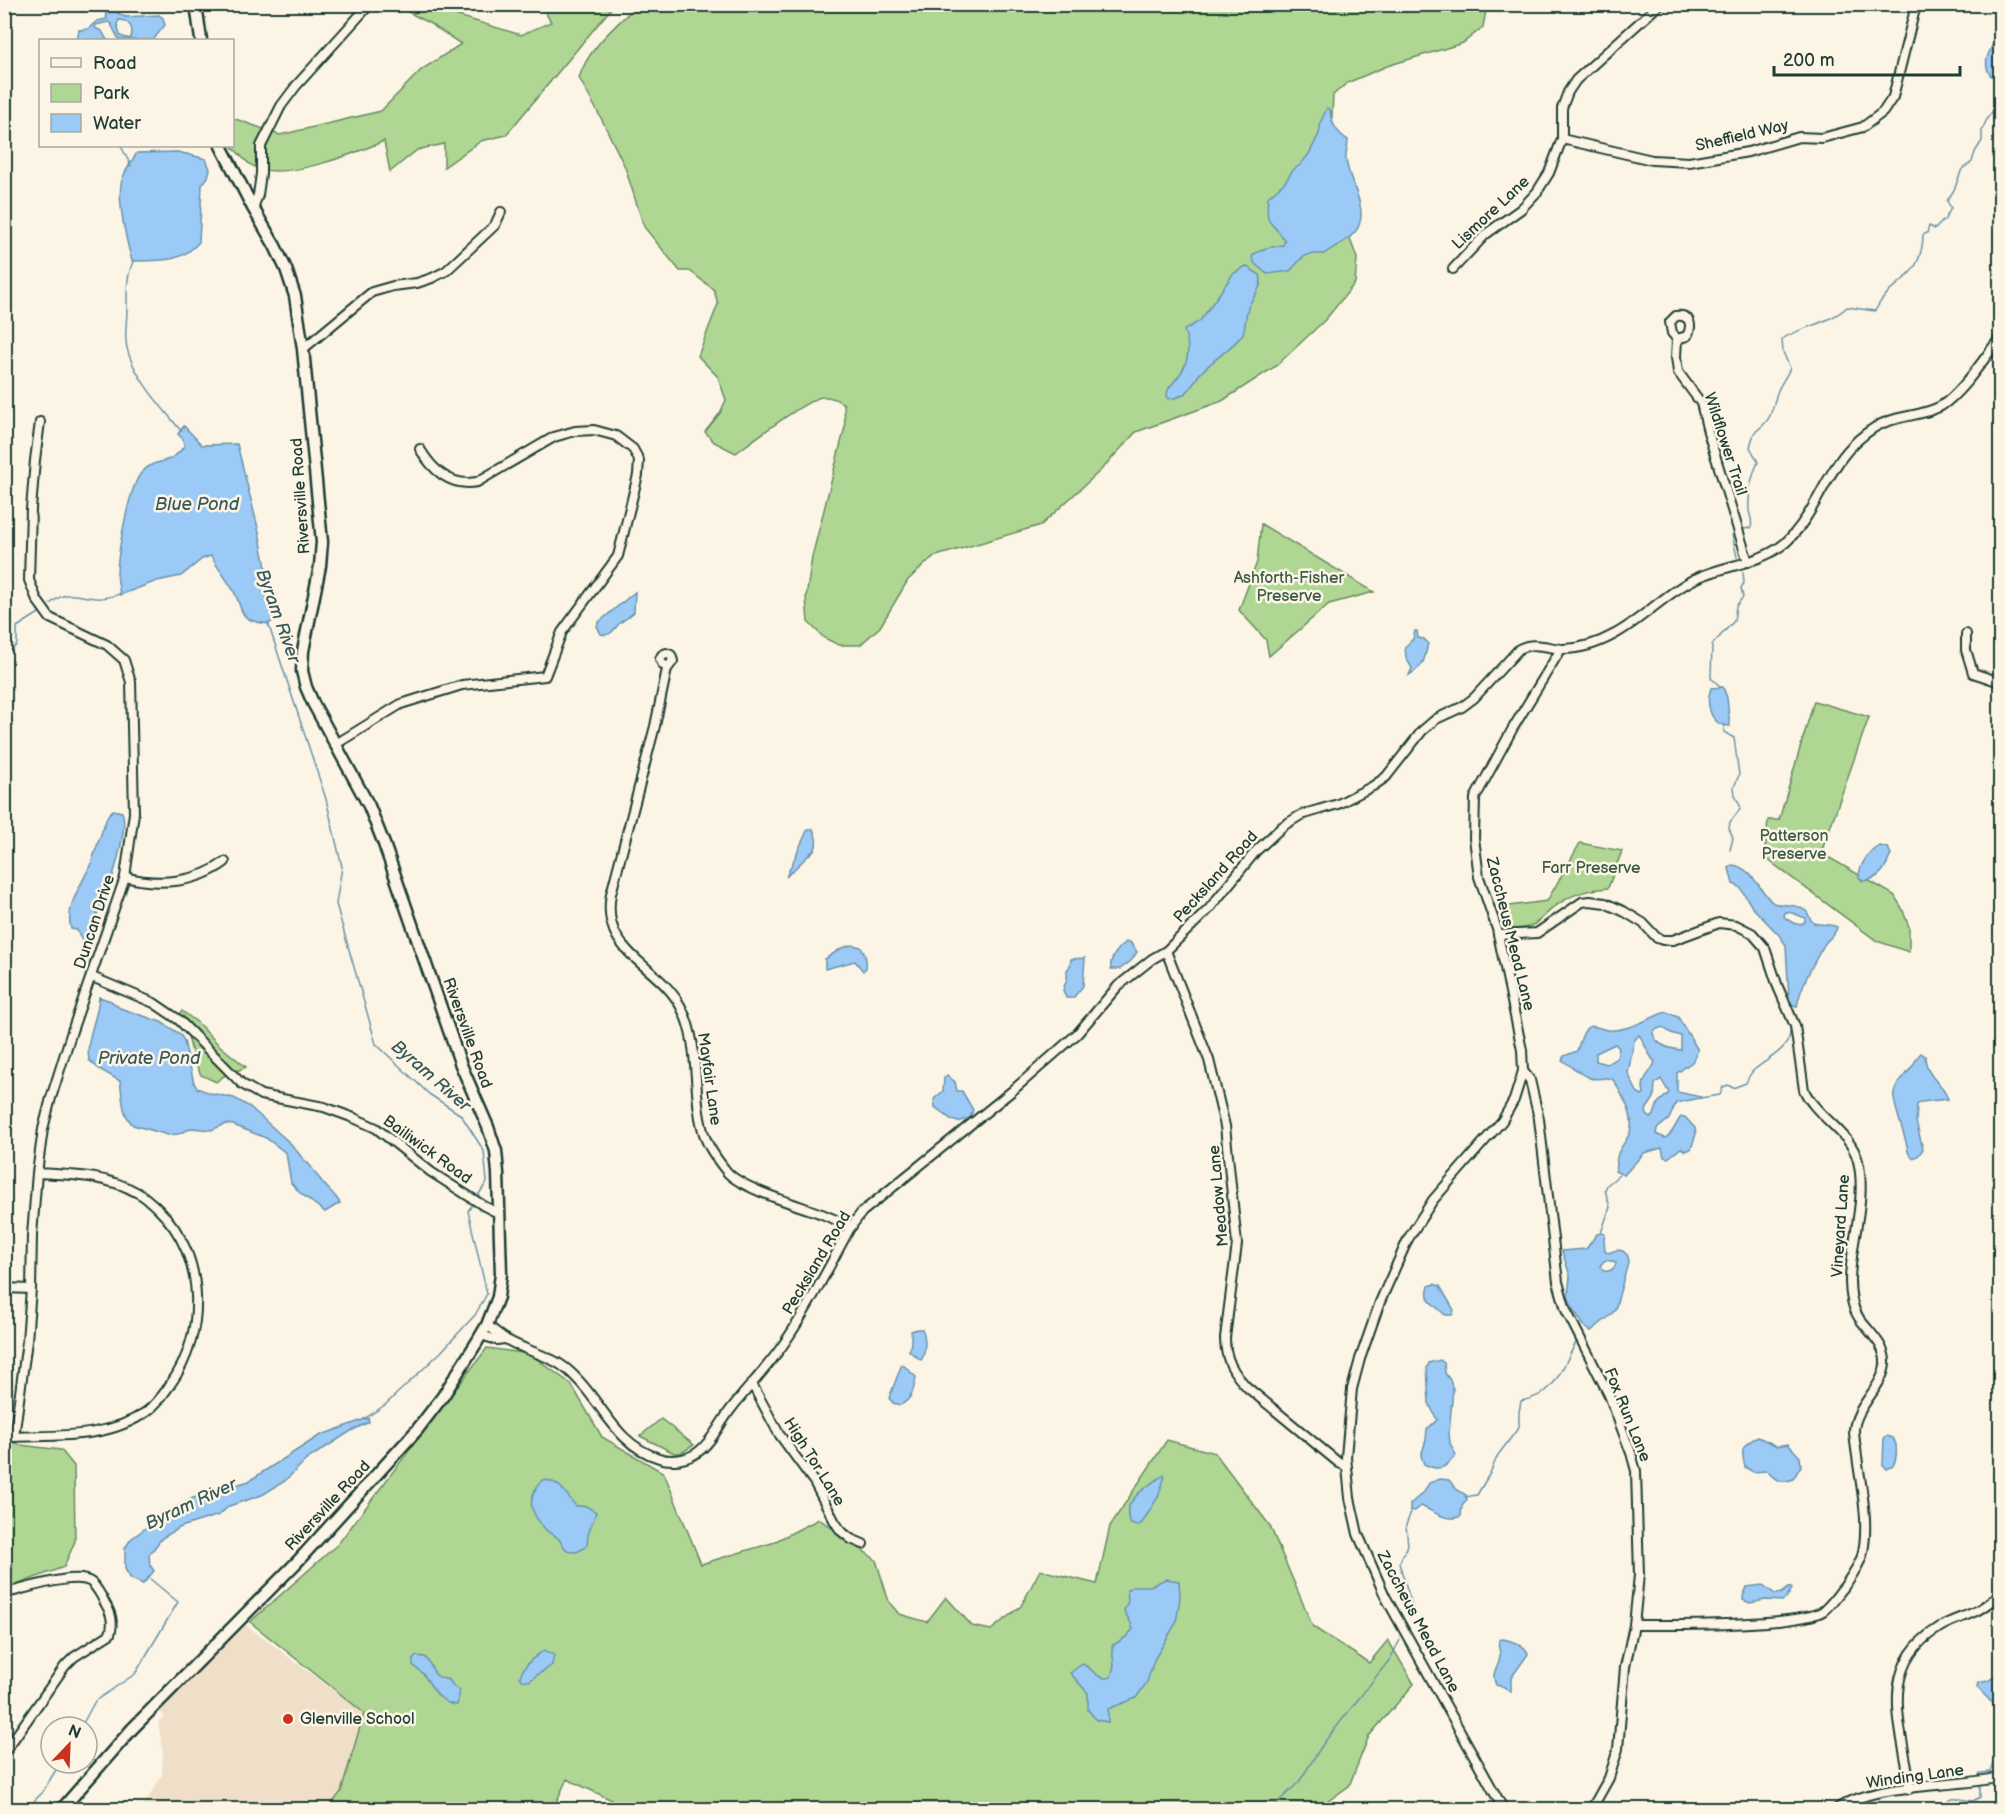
<svg xmlns="http://www.w3.org/2000/svg" width="2005" height="1814" viewBox="0 0 2005 1814" font-family="'Balsamiq Sans',sans-serif">
  <style>
    .built { fill: #f0dfc8 }
    .green { fill: #afd793; stroke: #678a64; stroke-width: 1.5 }
    .water { fill: #9bcaf7; stroke: #6992a9; stroke-width: 1.5; fill-rule: evenodd }
    .lines { fill: none; stroke-linecap: round; stroke-linejoin: round }
    .stream { stroke: #6992a9; stroke-width: 1.5 }
    .street-casing { stroke: #1f3d34; stroke-width: 12 }
    .secondary-casing { stroke: #1f3d34; stroke-width: 15 }
    .street { stroke: #fcf5e5; stroke-width: 8 }
    .secondary { stroke: #fcf5e5; stroke-width: 10 }
    .poi-dot { fill: #c8321e; stroke: #fcf5e5; stroke-width: 2 }
    .labels { text-anchor: middle; dominant-baseline: central; stroke-width: 5; stroke-linejoin: round; paint-order: stroke }
    .street-label { font-size: 16px; fill: #1f3d34; stroke: #fcf5e5 }
    .park-label { font-size: 16px; fill: #3c5c47; stroke: #fcf5e5 }
    .poi-label { font-size: 16px; fill: #1f3d34; stroke: #fcf5e5; text-anchor: start }
    .water-label { font-size: 18px; font-style: italic; fill: #38595b; stroke: #fcf5e5 }
  </style>
  <rect width="100%" height="100%" fill="#fcf5e5"/>
  <filter id="ink" filterUnits="userSpaceOnUse"><feTurbulence type="fractalNoise" baseFrequency=".0167" numOctaves="2"/><feDisplacementMap in="SourceGraphic" scale="12" xChannelSelector="R" yChannelSelector="G"/><feConvolveMatrix kernelMatrix="1 2 1 2 8 2 1 2 1" color-interpolation-filters="sRGB"/></filter>
  <g filter="url(#ink)">
    <polygon class="built" points="246,1625 349,1702 364,1673 405,1809 141,1810 162,1775 163,1753 158,1722 164,1716 159,1711"/>
    <g class="green">
      <path d="M395,5H428L432,8L521,35L551,22L541,5H614L506,135L481,141L444,167V144L417,150L390,172L384,141C356,153 279,184 251,165C244,160 238,152 231,146L233,118L280,135L381,111L421,70L461,44L429,23Z"/>
      <path d="M637,5H1487L1483,27L1463,43L1387,66L1347,83L1333,95L1331,137L1349,236L1357,258L1355,283L1326,319L1276,366L1222,401L1136,432L1100,471L1041,525L933,557L908,580L880,627L860,645H839L824,638L808,622L806,598L812,557L845,427L844,404C837,400 830,396 822,397C809,398 749,443 736,453L714,442L705,432L720,413L726,400L718,377L698,356L718,304L714,290L690,271H680L644,227L625,167L601,118L579,78C588,48 616,26 637,5Z"/>
      <polygon points="1261,524 1374,592 1329,604 1269,656 1266,640 1239,610 1257,562"/>
      <polygon points="1814,701 1869,717 1821,853 1894,895 1902,908 1909,927 1909,952 1877,941 1764,857 1768,820 1779,820"/>
      <path d="M1580,843L1622,851L1608,888C1591,889 1577,892 1563,901C1538,916 1542,930 1507,929L1502,907L1547,901Z"/>
      <polygon points="182,1011 198,1023 219,1045 246,1067 224,1076 216,1082 201,1075 194,1061 186,1028 175,1019"/>
      <polygon points="487,1348 530,1354 571,1384 602,1437 664,1473 701,1564 772,1543 819,1519 876,1560 889,1602 899,1614 927,1622 946,1597 972,1626 991,1630 1021,1606 1040,1570 1097,1584 1110,1526 1167,1440 1215,1453 1270,1526 1313,1627 1369,1663 1388,1640 1414,1684 1369,1736 1349,1786 1317,1809 633,1810 567,1779 553,1809 328,1809 341,1792 364,1713 250,1622 338,1544"/>
      <polygon points="661,1419 694,1445 681,1453 674,1453 640,1436"/>
      <polygon points="5,1437 20,1445 61,1450 74,1466 75,1541 64,1567 5,1589"/>
    </g>
    <g class="water">
      <path d="M101,5H143L125,8L118,13L125,17L159,15L163,18L165,25L153,40H119L111,24L108,22L96,25L95,28L102,31L107,40H77L79,30L88,29L97,21L107,19L105,11ZM119,20C130,20 135,30 130,39L120,36L117,24Z"/>
      <path d="M2000,22V80L1990,75C1981,60 1991,51 1996,37C1998,32 1998,27 2000,22Z"/>
      <path d="M1327,108L1330,110C1331,124 1337,133 1348,140C1348,146 1345,154 1346,159C1348,182 1372,211 1355,232C1346,243 1334,246 1324,254H1310L1303,257L1290,271L1267,274L1255,264L1252,257L1254,254L1266,248L1283,245L1285,241C1271,217 1265,231 1268,197L1285,182L1293,170L1300,165L1309,154L1319,134L1321,121Z"/>
      <path d="M178,152L206,159L210,169L208,177L202,185L199,242C180,264 159,260 132,261C126,241 118,203 121,184C123,173 131,162 137,153Z"/>
      <path d="M1246,266L1260,275C1264,287 1252,297 1248,308C1245,316 1246,330 1242,335C1230,351 1211,360 1198,376C1194,382 1192,389 1184,394C1179,397 1173,400 1167,398C1166,388 1172,385 1178,377C1190,362 1190,346 1184,330L1200,321L1233,274Z"/>
      <path d="M184,426L202,445L237,444L259,532L276,618L269,624C234,620 246,611 232,588C225,577 217,567 211,556L202,559L181,576L157,581L120,595C119,588 118,582 117,576C117,556 129,485 142,472C157,456 169,468 184,446L183,439L178,434Z"/>
      <path d="M635,592L634,612C630,616 626,619 621,622C614,628 612,637 601,634L597,626L598,623Z"/>
      <path d="M1415,631H1417L1418,638L1424,639L1428,643C1424,661 1425,665 1409,675L1412,668L1406,658L1405,647L1413,639Z"/>
      <path d="M1723,687L1727,698L1730,726C1710,726 1705,704 1711,688Z"/>
      <path d="M113,810L122,812C128,826 116,867 111,882C107,896 99,908 94,922C92,928 91,934 89,940L82,941L77,930L71,929C64,906 84,882 92,861C97,846 102,830 108,815Z"/>
      <path d="M810,829H813C816,835 818,842 815,849L786,877L807,831Z"/>
      <path d="M1880,846L1888,848L1891,854C1886,868 1880,880 1862,881L1859,877C1859,865 1869,851 1880,846Z"/>
      <path d="M1732,865C1752,867 1759,890 1773,903C1783,906 1796,903 1806,911C1809,914 1810,921 1814,923C1818,925 1829,923 1837,927C1836,935 1828,938 1824,945C1813,964 1801,985 1797,1006L1793,1005L1789,999L1786,945L1779,935L1752,907L1740,887L1733,884L1729,868ZM1785,912L1793,913L1805,918V922C1797,927 1791,922 1784,917Z"/>
      <path d="M1126,942H1130L1137,952L1131,961L1120,969H1111C1109,959 1118,948 1126,942Z"/>
      <path d="M852,945L861,947C865,953 867,961 866,968L863,971L855,961L825,969V959L842,948Z"/>
      <polygon points="1085,958 1083,986 1073,998 1066,998 1063,990 1067,979 1067,970 1070,966 1071,959"/>
      <path d="M99,997L111,1001L120,1008L161,1022L180,1034L184,1041L194,1083L197,1088L210,1093L234,1098L250,1107L291,1144L304,1160C312,1165 313,1172 320,1179C326,1188 334,1193 340,1203L325,1212L299,1192L291,1183L286,1153L266,1138L233,1125L226,1124L211,1130L192,1128L178,1134L168,1135L133,1125C121,1113 123,1097 120,1081L99,1069L89,1060C85,1038 98,1019 99,997Z"/>
      <path d="M1666,1012L1678,1017L1698,1050L1692,1062L1677,1073V1092L1701,1097V1098L1676,1103L1669,1119L1657,1129L1656,1134L1665,1138C1673,1135 1675,1124 1681,1117H1685L1695,1128L1696,1134L1691,1149L1686,1151L1681,1148L1668,1158L1664,1157L1662,1148L1644,1153L1624,1175L1615,1171L1617,1166C1614,1152 1625,1145 1630,1132C1635,1117 1625,1101 1618,1088C1617,1086 1615,1081 1613,1080C1608,1075 1597,1081 1590,1078C1582,1074 1570,1066 1562,1060L1564,1056L1577,1051C1579,1045 1581,1035 1586,1029C1591,1023 1600,1029 1608,1030C1627,1032 1648,1018 1666,1012ZM1662,1027L1671,1033L1681,1036V1050C1669,1049 1653,1044 1653,1031ZM1639,1035C1644,1040 1647,1054 1655,1062C1651,1074 1640,1078 1644,1093L1642,1095L1637,1092L1628,1073L1634,1041ZM1615,1044L1619,1048L1617,1058L1607,1064L1596,1061V1053ZM1661,1079L1669,1093L1658,1103L1654,1115L1651,1118L1647,1115L1646,1110L1654,1098L1655,1084Z"/>
      <path d="M1921,1053L1925,1056C1926,1078 1942,1082 1948,1099L1921,1102L1917,1105L1916,1122L1923,1149L1918,1156L1913,1158L1908,1152C1907,1138 1891,1102 1894,1092C1898,1082 1905,1076 1911,1068C1915,1063 1916,1057 1921,1053Z"/>
      <polygon points="947,1075 955,1082 957,1091 962,1091 973,1110 970,1118 958,1122 952,1120 935,1107 934,1099 943,1091 944,1078"/>
      <path d="M1601,1233L1605,1234L1604,1240L1605,1251L1608,1253L1617,1250L1623,1251L1628,1256V1263L1615,1310L1611,1315L1591,1331L1585,1327L1574,1311L1568,1297L1570,1276L1562,1251L1586,1249L1597,1234ZM1606,1260L1616,1262C1616,1268 1610,1272 1604,1271L1600,1266L1603,1262Z"/>
      <path d="M1434,1284L1440,1286L1454,1310L1452,1315H1445C1437,1306 1423,1302 1429,1286Z"/>
      <path d="M917,1329H922C926,1336 926,1355 921,1360L909,1351L911,1343V1331Z"/>
      <path d="M1440,1360L1444,1363L1445,1373L1450,1380L1453,1389L1449,1433L1450,1443L1456,1455C1446,1468 1439,1472 1424,1464L1421,1456L1426,1440L1427,1429L1437,1420L1429,1403L1427,1368L1429,1363Z"/>
      <path d="M902,1364L916,1377C914,1389 912,1400 900,1405L893,1403L889,1398Z"/>
      <polygon points="368,1418 369,1422 351,1431 306,1460 285,1481 262,1495 229,1506 219,1515 181,1527 162,1538 149,1555 150,1565 154,1571 143,1584 131,1579 125,1569 125,1548 131,1539 164,1514 193,1498 249,1481 319,1436"/>
      <path d="M1887,1436L1893,1438C1898,1445 1897,1458 1893,1466L1887,1469L1883,1466L1884,1437Z"/>
      <path d="M1758,1437L1777,1446L1788,1444L1800,1457L1801,1466L1793,1479C1781,1484 1775,1480 1767,1471L1753,1472L1745,1467C1741,1450 1740,1445 1758,1437Z"/>
      <path d="M1164,1475L1165,1476L1158,1497L1142,1523L1137,1526L1131,1524C1117,1503 1149,1485 1164,1475Z"/>
      <path d="M1440,1479L1449,1480L1456,1489L1466,1495L1467,1500L1462,1506L1461,1516C1448,1523 1433,1511 1421,1506L1415,1511L1410,1510V1504L1424,1492L1429,1483Z"/>
      <path d="M542,1480C561,1480 565,1494 576,1506H586L596,1512L588,1535L587,1545C584,1547 580,1552 575,1552C565,1553 563,1544 558,1538C554,1535 549,1533 546,1530C529,1512 526,1499 542,1480Z"/>
      <path d="M1166,1579L1179,1581L1180,1597L1176,1623L1154,1660L1147,1682L1136,1698L1108,1709V1722L1097,1720L1093,1716L1088,1710V1693L1070,1673L1082,1664C1093,1668 1098,1682 1111,1677L1114,1666L1112,1646L1126,1637L1133,1629L1130,1621L1124,1611L1128,1601L1127,1590L1134,1586H1150Z"/>
      <polygon points="1763,1585 1775,1594 1782,1593 1790,1587 1792,1589 1786,1598 1782,1601 1765,1600 1750,1603 1743,1600 1743,1597 1747,1587"/>
      <path d="M1503,1639C1512,1641 1526,1645 1528,1654L1511,1678V1692L1504,1687L1496,1685C1490,1670 1499,1669 1500,1655C1500,1649 1497,1646 1499,1640Z"/>
      <path d="M544,1650L554,1655L552,1665C545,1671 536,1674 530,1681L522,1680L520,1676C525,1663 534,1658 544,1650Z"/>
      <path d="M416,1656L425,1657C436,1668 428,1676 449,1680L454,1687L460,1690L457,1705C441,1705 432,1687 424,1675C421,1671 416,1669 413,1665V1660Z"/>
      <polygon points="2000,1672 2000,1694 1996,1701 1991,1702 1977,1687 1978,1683 1988,1681"/>
    </g>
    <g class="lines">
      <g class="stream">
        <polyline points="1998,78 1994,92 2000,101"/>
        <polyline points="121,146 131,166"/>
        <path d="M134,260C126,276 127,291 127,309C127,324 123,340 129,355C139,383 163,408 181,431"/>
        <path d="M1743,529L1751,528C1753,521 1750,517 1749,510C1748,493 1751,477 1758,462L1750,447L1754,433C1773,418 1770,415 1777,393C1779,386 1787,376 1790,368L1783,352L1782,339C1802,326 1829,324 1847,307L1875,311C1890,279 1922,282 1923,235L1927,233L1929,226L1935,229L1945,219L1951,208L1947,201L1954,190L1962,169L1972,162L1975,152L1982,141V130L1988,117L2000,102"/>
        <polyline points="1734,534 1732,535 1737,557"/>
        <path d="M50,604C68,588 76,597 96,598C104,599 113,596 120,594"/>
        <polyline points="268,623 326,799 342,867 336,904 376,1044 429,1094 461,1115 484,1151 487,1182 477,1197"/>
        <polyline points="4,651 11,651 17,644 17,627 39,613"/>
        <polyline points="1721,687 1711,678 1712,645 1734,621 1736,606 1743,597 1741,588 1744,583 1743,572"/>
        <polyline points="1724,725 1724,732 1734,738 1739,775 1734,787 1735,795 1741,808 1730,822 1729,828 1733,838 1730,850"/>
        <path d="M1700,1098L1720,1095L1723,1087L1728,1085L1733,1088L1746,1083C1748,1079 1750,1073 1754,1070C1770,1056 1794,1049 1790,1023"/>
        <polyline points="1601,1233 1610,1207 1605,1190 1607,1185 1619,1175"/>
        <polyline points="364,1419 385,1405 441,1352 475,1315 487,1294 468,1211 473,1203"/>
        <path d="M1465,1497L1477,1495L1490,1473L1498,1455L1519,1427V1412L1521,1401C1558,1394 1560,1370 1577,1341"/>
        <polyline points="1411,1512 1406,1525 1408,1545 1399,1563 1414,1612 1412,1616"/>
        <polyline points="81,1727 95,1701 135,1674 178,1602 149,1578"/>
        <path d="M1978,1778L1980,1773L1990,1772C2001,1745 1995,1728 1993,1701"/>
        <polyline points="25,1810 42,1793 60,1763"/>
        <polyline points="1275,1810 1279,1801 1299,1782 1323,1744 1390,1659 1400,1640"/>
        <path d="M1939,1810C1957,1790 1952,1800 1973,1801L1980,1797V1785"/>
      </g>
      <g class="street-casing">
        <g id="street">
          <polyline points="1562,139 1652,160 1689,162 1748,152 1799,137 1822,138 1863,127 1883,112 1893,97 1916,5"/>
          <polyline points="253,208 258,195 261,174 261,146 281,106 296,86 370,4"/>
          <polyline points="1453,269 1486,234 1521,209 1537,192 1549,173 1562,139 1562,108 1568,92 1576,80 1660,4"/>
          <path d="M1677,339L1672,333L1670,322L1676,316C1690,314 1693,325 1687,336L1677,339L1676,357L1678,372L1701,403L1708,432L1748,562"/>
          <polyline points="303,349 372,292 393,286 417,283 432,278 446,271 495,225 501,212"/>
          <polyline points="1966,634 1966,650 1973,673 2000,682"/>
          <path d="M668,666L663,665L660,659L662,655L666,653L671,655L673,661L667,669L655,726L611,894C600,954 658,963 681,1007C702,1047 691,1099 705,1137C709,1149 719,1162 727,1172C742,1189 798,1205 822,1214C832,1218 841,1223 852,1226"/>
          <path d="M336,744L401,704L462,685L545,676L562,632L618,556L638,475L639,460L633,449L616,436L594,430L575,431L554,437L477,482C451,487 433,471 420,449"/>
          <path d="M125,877C158,886 197,883 225,862"/>
          <path d="M1498,935L1537,933L1582,902L1590,901L1605,903L1625,912L1643,923L1657,938L1663,940H1673L1719,923L1736,925L1752,933L1765,948L1778,987L1795,1026L1804,1090C1816,1117 1851,1132 1858,1161C1867,1199 1851,1240 1850,1279C1850,1292 1851,1306 1859,1318C1869,1332 1886,1345 1885,1364C1883,1388 1856,1405 1854,1430C1854,1438 1856,1448 1857,1456C1861,1488 1870,1524 1862,1556C1859,1566 1850,1578 1844,1587C1837,1595 1831,1605 1823,1611C1799,1627 1668,1625 1634,1625"/>
          <path d="M1166,951L1209,1060L1225,1126L1237,1244L1225,1338C1225,1359 1233,1373 1248,1388L1339,1463L1346,1466"/>
          <polyline points="92,977 154,1003 179,1020 242,1084 261,1095 324,1107 354,1118 376,1128 431,1172 484,1206 500,1214"/>
          <polyline points="1523,1071 1530,1080 1539,1119 1558,1282 1566,1310 1609,1395 1631,1453 1636,1471 1639,1575 1634,1625 1625,1667 1618,1749 1609,1778 1591,1810"/>
          <path d="M37,1173C72,1175 107,1175 138,1193C146,1197 153,1204 159,1210C206,1255 207,1334 170,1385C163,1395 156,1405 146,1412C108,1439 57,1435 14,1437L27,1341L31,1289L32,1235L37,1173L43,1129L51,1098L72,1031L125,877L134,813L131,682L124,660L107,645L50,618L37,600L29,580L31,509L35,460L40,422"/>
          <polyline points="4,1288 31,1289"/>
          <path d="M487,1325C494,1330 501,1337 509,1341C529,1352 552,1356 569,1371C602,1399 613,1444 659,1458C672,1462 687,1460 698,1452C712,1442 720,1423 731,1409C748,1387 769,1366 785,1342C810,1306 829,1266 850,1228L862,1212L1012,1091L1077,1034L1118,986L1152,959L1166,951L1209,909L1256,851L1283,826L1301,815L1338,804L1373,786L1386,777L1422,731L1436,719L1462,707L1474,698L1519,649C1534,641 1547,648 1563,649C1581,649 1599,643 1615,634C1641,620 1662,597 1689,582C1718,565 1758,566 1785,543C1817,514 1826,468 1858,440C1867,432 1878,424 1889,421C1906,415 1925,415 1941,406C1961,394 1985,357 2000,338"/>
          <polyline points="481,1335 497,1340 504,1339"/>
          <polyline points="752,1384 779,1434 814,1482 835,1522 841,1531 851,1539 863,1544"/>
          <path d="M4,1598L5,1595L10,1592C28,1588 78,1571 92,1583C97,1588 102,1597 105,1603C111,1613 114,1622 110,1634L74,1657L65,1666L4,1753"/>
          <path d="M1909,1789V1778C1900,1723 1879,1665 1937,1629C1948,1621 1962,1618 1974,1612C1984,1608 1992,1600 2000,1594"/>
          <polyline points="1504,1810 1385,1596 1358,1534 1350,1498 1346,1457 1352,1389 1360,1359 1380,1302 1408,1239 1433,1200 1502,1121 1514,1100 1523,1071 1522,1050 1497,929 1479,877 1474,838 1475,798 1513,728 1561,649"/>
          <path d="M1835,1810C1876,1781 1952,1789 2000,1777"/>
        </g>
      </g>
      <g class="secondary-casing">
        <g id="secondary">
          <polyline points="196,4 201,40"/>
          <polyline points="61,1810 132,1729 297,1562 417,1430 443,1396 477,1342 487,1325 498,1297 501,1274 498,1173 496,1151 488,1127 461,1065 384,844 369,806 313,703 306,687 302,671 303,651 320,566 322,542 303,349 295,296 286,269 275,246 253,208 221,146"/>
        </g>
      </g>
      <use href="#street" class="street"/>
      <use href="#secondary" class="secondary"/>
    </g>
  </g>
  <circle class="poi-dot" cx="288" cy="1719" r="6"/>
  <g class="labels">
    <g class="street-label">
      <text transform="translate(1742 136) rotate(-13)">Sheffield Way</text>
      <text transform="translate(1491 213) rotate(-43)">Lismore Lane</text>
      <text transform="translate(1725 444) rotate(72)">Wildflower Trail</text>
      <text transform="translate(301 496) rotate(-94)">Riversville Road</text>
      <text transform="translate(1216 877) rotate(-48)">Pecksland Road</text>
      <text transform="translate(95 922) rotate(-72)">Duncan Drive</text>
      <text transform="translate(1510 934) rotate(76)">Zaccheus Mead Lane</text>
      <text transform="translate(467 1033) rotate(70)">Riversville Road</text>
      <text transform="translate(709 1079) rotate(82)">Mayfair Lane</text>
      <text transform="translate(427 1150) rotate(36)">Bailiwick Road</text>
      <text transform="translate(1219 1196) rotate(-95)">Meadow Lane</text>
      <text transform="translate(1841 1226) rotate(-86)">Vineyard Lane</text>
      <text transform="translate(817 1263) rotate(-59)">Pecksland Road</text>
      <text transform="translate(1627 1415) rotate(68)">Fox Run Lane</text>
      <text transform="translate(814 1462) rotate(58)">High Tor Lane</text>
      <text transform="translate(328 1506) rotate(-47)">Riversville Road</text>
      <text transform="translate(1418 1622) rotate(62)">Zaccheus Mead Lane</text>
      <text transform="translate(1915 1777) rotate(-8)">Winding Lane</text>
    </g>
    <g class="park-label">
      <text x="1289" y="578">Ashforth-Fisher<tspan x="1289" dy="18">Preserve</tspan></text>
      <text x="1794" y="836">Patterson<tspan x="1794" dy="18">Preserve</tspan></text>
      <text x="1591" y="868">Farr Preserve</text>
    </g>
    <g class="poi-label">
      <text x="300" y="1719">Glenville School</text>
    </g>
    <g class="water-label">
      <text x="197" y="504">Blue Pond</text>
      <text transform="translate(278 616) rotate(70)">Byram River</text>
      <text x="149" y="1058">Private Pond</text>
      <text transform="translate(431 1076) rotate(41)">Byram River</text>
      <text transform="translate(191 1504) rotate(-25)">Byram River</text>
    </g>
  </g>
  <rect width="2005" height="1814" fill="none" stroke="#fcf5e5" stroke-width="24"/>
  <rect x="12" y="12" width="1981" height="1790" fill="none" stroke="#1f3d34" stroke-width="2" filter="url(#ink)"/>
  <rect x="39" y="39" width="195" height="108" fill="#fcf5e5" stroke="#a4ab9e" stroke-width="1.5"/>
  <rect x="51" y="58" width="30" height="9" fill="#fcf5e5" stroke="#a4ab9e" stroke-width="1.5"/>
  <text x="93" y="69" font-size="18" fill="#1f3d34">Road</text>
  <rect x="51" y="84" width="30" height="18" fill="#afd793" stroke="#a4ab9e" stroke-width="1.5"/>
  <text x="93" y="99" font-size="18" fill="#1f3d34">Park</text>
  <rect x="51" y="114" width="30" height="18" fill="#9bcaf7" stroke="#a4ab9e" stroke-width="1.5"/>
  <text x="93" y="129" font-size="18" fill="#1f3d34">Water</text>
  <g transform="translate(69 1745) rotate(23)"><circle r="28" fill="#fcf5e5" stroke="#a4ab9e" stroke-width="1.5"/>
  <path d="M0-4.5L10 22L0 15L-10 22Z" fill="#c8321e"/>
  <text y="-9" font-size="16" font-weight="bold" text-anchor="middle" fill="#1f3d34">N</text>
  </g>
  <path d="M1774 66v9h186v-9" fill="none" stroke="#1f3d34" stroke-width="3"/>
  <text x="1783" y="66" font-size="18" fill="#1f3d34" stroke="#fcf5e5" stroke-width="4.5" paint-order="stroke">200 m</text>
</svg>
